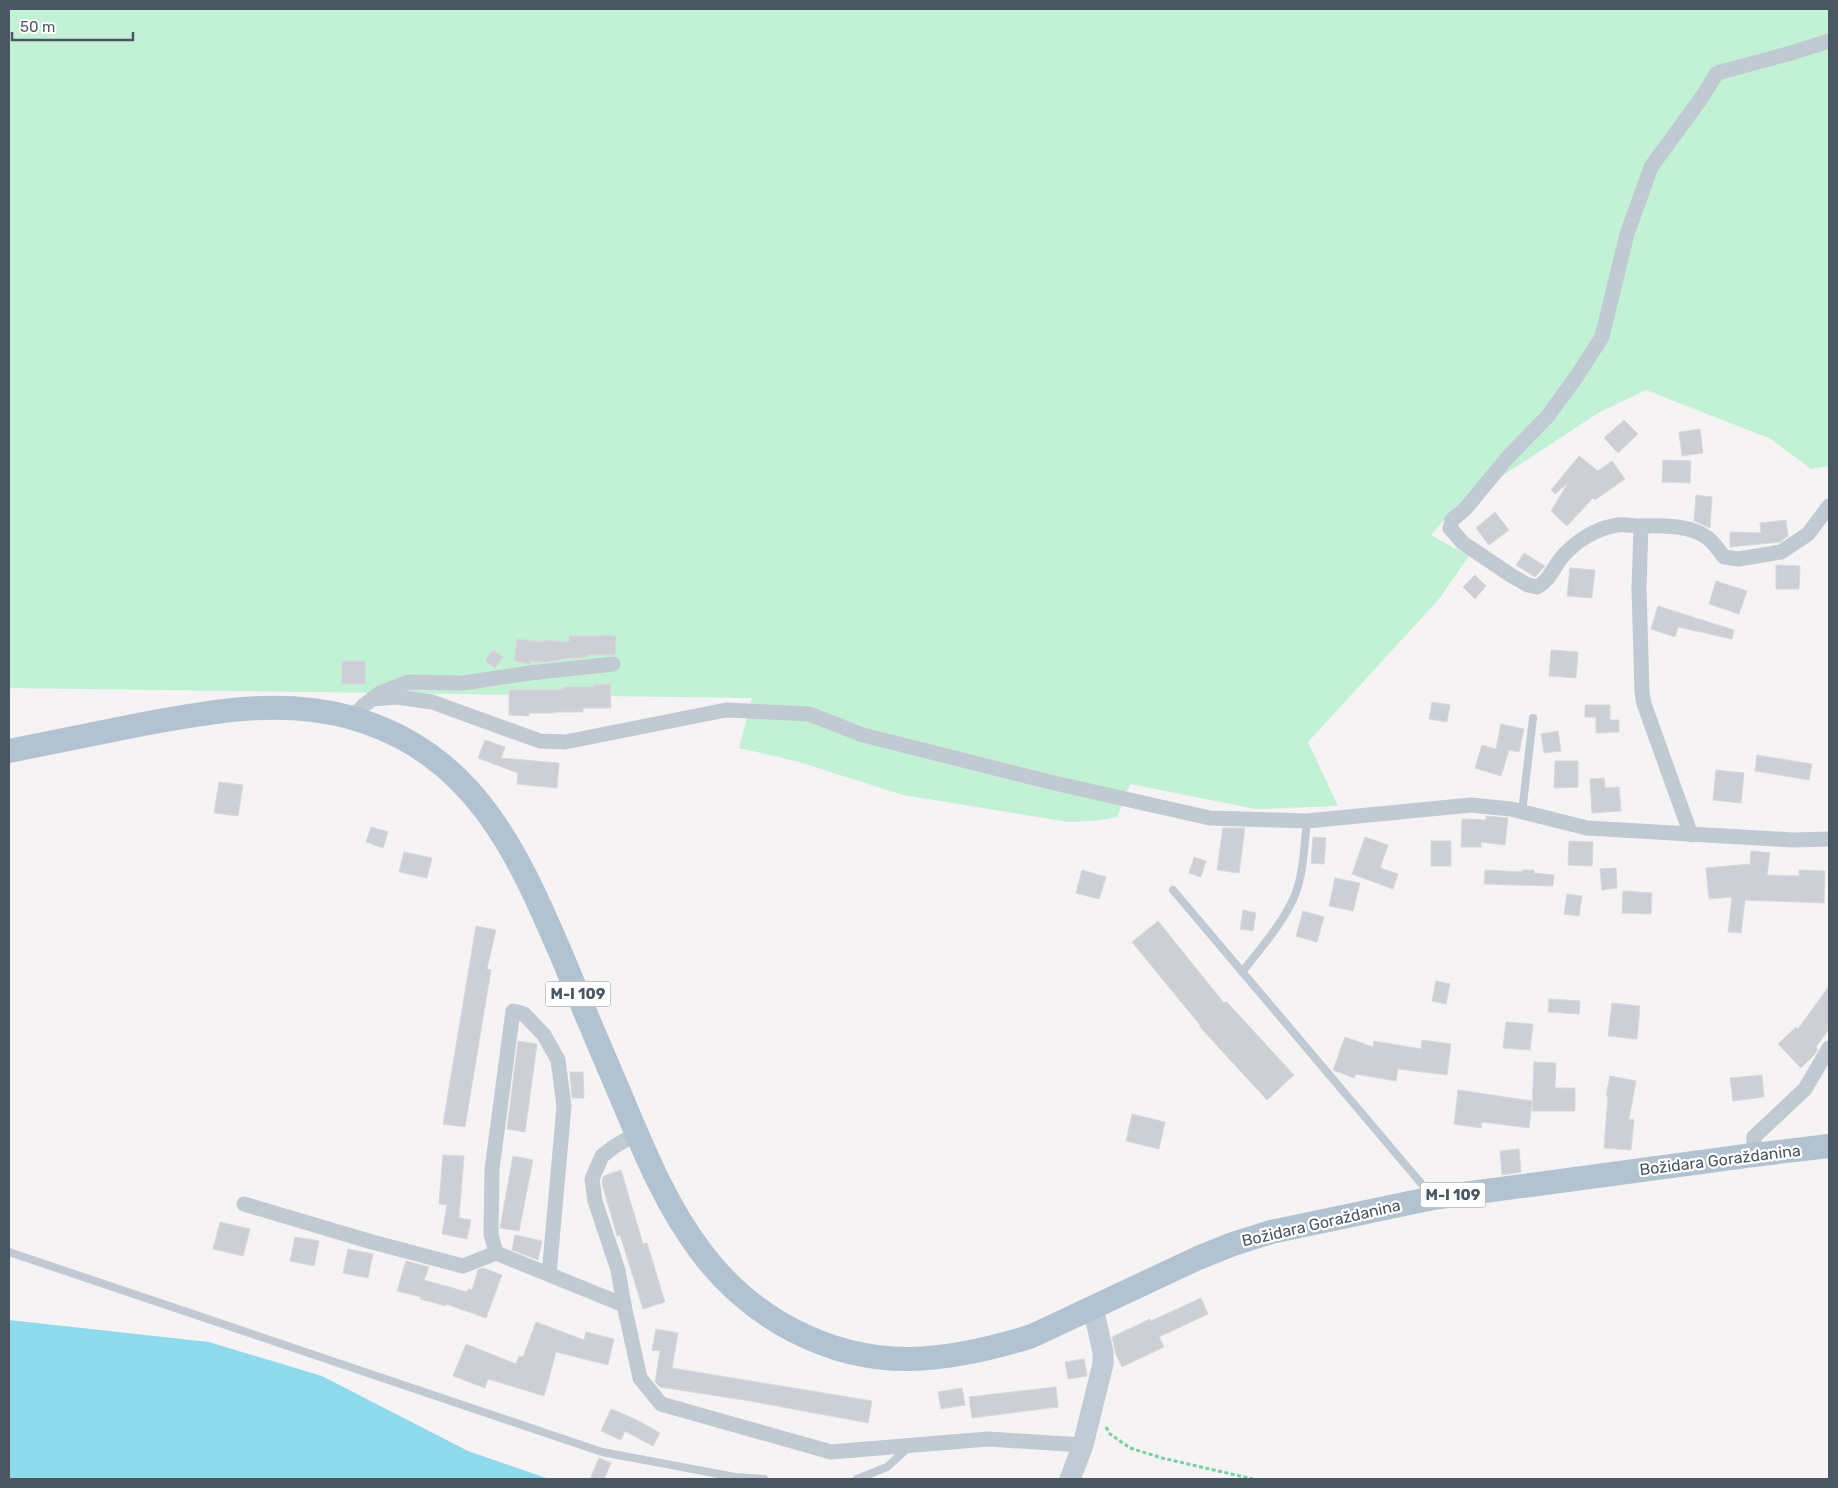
<svg xmlns="http://www.w3.org/2000/svg" width="1838" height="1488" viewBox="0 0 1838 1488" font-family="Rubik,sans-serif">
  <style>
    .green { fill: #c3f1d5 }
    .water { fill: #90daee }
    .building { fill: #cdcfd5; stroke: #d7d9de }
    .lines { fill: none; stroke-linecap: round; stroke-linejoin: round }
    .path { stroke: #7ad0a6; stroke-width: 3; stroke-dasharray: 4 2.5; stroke-linecap: butt }
    .lane { stroke: #c1cad2; stroke-width: 8 }
    .street { stroke: #c1cad2; stroke-width: 15 }
    .secondary { stroke: #c1cbd6; stroke-width: 21 }
    .primary { stroke: #b3c2d1; stroke-width: 24 }
    .labels { text-anchor: middle; dominant-baseline: central; stroke-width: 4.5; stroke-linejoin: round; paint-order: stroke }
    .shield { fill: #fff; stroke: #808990; stroke-width: 1 }
    .shield-label { font-size: 15px; font-weight: bold; fill: #4a5661 }
    .street-label { font-size: 16px; fill: #4a5661; stroke: #fff }
  </style>
  <rect width="100%" height="100%" fill="#f5f3f3"/>
  <polygon class="green" points="9,9 1829,9 1829,466 1811,469 1771,439 1646,390 1598,413 1455,507 1431,535 1469,556 1439,599 1308,742 1338,806 1256,809 1130,784 1117,817 1094,821 1069,822 903,795 799,762 739,748 752,698 9,688"/>
  <polygon class="water" points="9,1320 209,1342 322,1376 468,1451 549,1479 9,1479"/>
  <g class="building">
    <polygon points="1624,420 1638,434 1618,453 1604,438"/>
    <polygon points="1700,429 1703,453 1682,456 1679,432"/>
    <polygon points="1579,456 1598,471 1612,461 1625,479 1595,500 1593,498 1567,526 1551,511 1568,483 1555,494 1551,490"/>
    <polygon points="1663,460 1691,461 1690,483 1662,482"/>
    <polygon points="1696,495 1712,497 1710,528 1694,521"/>
    <polygon points="1495,512 1509,530 1489,545 1476,528"/>
    <polygon points="1786,520 1788,536 1780,542 1730,547 1730,532 1761,533 1760,523"/>
    <polygon points="1524,553 1545,566 1535,577 1516,565"/>
    <polygon points="1776,565 1800,566 1799,589 1776,589"/>
    <polygon points="1570,568 1595,570 1592,598 1567,596"/>
    <polygon points="1475,575 1486,586 1475,599 1463,587"/>
    <polygon points="1716,581 1747,591 1739,614 1709,604"/>
    <polygon points="1658,606 1734,630 1732,639 1678,627 1675,637 1651,629"/>
    <polygon points="599,635 616,636 615,655 588,655 587,657 561,659 560,660 545,662 530,661 530,664 514,661 517,639 543,642 543,640 569,642 569,636 599,636"/>
    <polygon points="493,650 503,657 495,668 485,661"/>
    <polygon points="1551,650 1578,652 1576,678 1549,676"/>
    <rect x="342" y="661" width="23" height="23"/>
    <polygon points="610,684 611,708 583,708 583,712 555,712 555,713 529,713 529,716 509,715 509,690 563,690 563,687 593,687 593,685"/>
    <polygon points="1432,702 1450,705 1447,722 1429,719"/>
    <polygon points="1585,705 1610,705 1610,720 1619,720 1619,732 1596,733 1596,717 1585,717"/>
    <polygon points="1501,724 1524,729 1519,752 1509,750 1501,776 1475,768 1482,745 1496,749"/>
    <polygon points="1558,731 1561,751 1544,753 1541,734"/>
    <polygon points="485,740 505,747 501,758 559,763 557,788 517,784 518,773 478,758"/>
    <polygon points="1757,755 1812,764 1809,780 1755,771"/>
    <polygon points="1555,761 1578,761 1578,787 1554,788"/>
    <polygon points="1716,770 1744,773 1741,803 1713,800"/>
    <polygon points="1604,778 1605,788 1619,787 1621,811 1592,813 1590,779"/>
    <polygon points="219,782 243,785 238,816 214,813"/>
    <polygon points="1486,816 1508,818 1505,845 1481,842 1481,847 1461,847 1462,819 1486,820"/>
    <polygon points="371,827 388,832 383,848 366,842"/>
    <polygon points="1223,828 1245,828 1239,873 1217,870"/>
    <polygon points="1313,837 1326,838 1324,864 1311,863"/>
    <polygon points="1365,837 1388,845 1380,868 1398,874 1393,889 1352,874"/>
    <rect x="1431" y="841" width="20" height="25"/>
    <polygon points="1569,841 1593,842 1592,866 1568,865"/>
    <polygon points="1751,851 1770,853 1767,875 1799,876 1799,870 1825,871 1824,903 1745,900 1741,933 1728,932 1732,897 1709,899 1706,868 1750,864"/>
    <polygon points="404,852 432,858 427,878 399,872"/>
    <polygon points="1194,857 1206,861 1201,877 1189,873"/>
    <polygon points="1616,868 1617,888 1602,890 1600,869"/>
    <polygon points="1082,870 1106,877 1099,899 1076,893"/>
    <polygon points="1485,870 1522,872 1522,870 1534,870 1534,873 1554,875 1553,886 1484,884"/>
    <polygon points="1335,878 1360,883 1353,911 1329,906"/>
    <polygon points="1623,891 1652,893 1651,914 1622,913"/>
    <polygon points="1567,894 1582,896 1579,916 1564,914"/>
    <polygon points="1243,910 1256,913 1253,931 1240,929"/>
    <polygon points="1303,911 1324,917 1317,942 1296,936"/>
    <polygon points="1158,921 1224,1003 1226,1001 1294,1075 1267,1100 1199,1026 1200,1025 1132,942"/>
    <polygon points="476,926 496,930 487,969 491,970 465,1127 443,1124"/>
    <polygon points="1436,981 1450,984 1446,1004 1432,1001"/>
    <polygon points="1829,986 1829,1029 1816,1047 1818,1049 1814,1055 1801,1068 1778,1044 1796,1027 1798,1029"/>
    <polygon points="1549,999 1580,1001 1579,1014 1548,1012"/>
    <polygon points="1612,1003 1640,1006 1637,1039 1608,1036"/>
    <polygon points="1506,1022 1533,1024 1530,1050 1503,1048"/>
    <polygon points="1345,1037 1373,1047 1374,1041 1421,1049 1422,1040 1451,1044 1447,1075 1398,1069 1396,1081 1356,1074 1354,1078 1333,1070"/>
    <polygon points="518,1041 537,1044 525,1132 507,1129"/>
    <polygon points="1534,1062 1556,1063 1555,1088 1575,1088 1575,1111 1532,1111"/>
    <polygon points="570,1072 583,1072 584,1098 572,1098"/>
    <polygon points="1762,1075 1764,1097 1733,1101 1730,1078"/>
    <polygon points="1610,1076 1636,1081 1629,1119 1634,1120 1631,1150 1604,1148 1608,1096 1606,1096"/>
    <polygon points="1458,1090 1532,1101 1529,1128 1482,1122 1481,1128 1454,1124"/>
    <polygon points="1132,1114 1165,1122 1159,1149 1126,1141"/>
    <polygon points="1519,1149 1521,1172 1502,1175 1500,1151"/>
    <polygon points="443,1155 464,1156 459,1218 471,1220 467,1239 442,1234 447,1205 439,1204"/>
    <polygon points="513,1156 533,1160 519,1231 500,1228"/>
    <polygon points="621,1170 643,1244 647,1243 665,1302 643,1309 620,1235 617,1236 603,1187 602,1180 604,1176"/>
    <polygon points="220,1222 250,1229 243,1256 213,1249"/>
    <polygon points="515,1235 542,1241 538,1260 512,1250"/>
    <polygon points="295,1237 319,1241 314,1266 290,1261"/>
    <polygon points="348,1249 373,1254 368,1278 343,1273"/>
    <polygon points="406,1261 429,1267 424,1280 467,1292 468,1289 472,1290 478,1270 483,1268 502,1275 486,1318 446,1304 446,1306 420,1299 421,1297 397,1291"/>
    <polygon points="1201,1298 1208,1314 1159,1337 1164,1347 1122,1367 1116,1354 1112,1337 1150,1319 1151,1321"/>
    <polygon points="536,1322 584,1340 586,1332 614,1339 608,1365 556,1352 544,1396 488,1379 485,1388 453,1376 466,1344 516,1364 519,1356 523,1357"/>
    <polygon points="656,1329 678,1333 672,1368 872,1401 868,1423 750,1401 660,1387 655,1382 660,1351 652,1350"/>
    <polygon points="1084,1359 1087,1376 1068,1379 1065,1362"/>
    <polygon points="1056,1387 1058,1407 972,1418 969,1397"/>
    <polygon points="962,1388 965,1405 941,1409 938,1392"/>
    <polygon points="611,1409 637,1420 660,1433 653,1446 625,1431 621,1440 601,1431"/>
    <polygon points="599,1458 611,1463 604,1479 590,1479"/>
  </g>
  <g class="lines">
    <polyline class="path" points="1106,1427 1110,1434 1130,1448 1162,1458 1253,1479"/>
    <g class="lane">
      <polyline points="1522,812 1533,718"/>
      <polyline points="1173,890 1431,1195"/>
      <path d="M1242,972C1260,949 1284,922 1295,895C1304,872 1304,845 1307,821"/>
      <polyline points="9,1252 602,1452 735,1477 764,1479"/>
      <polyline points="857,1479 887,1467 908,1448"/>
    </g>
    <g class="street">
      <path d="M1641,526C1634,526 1625,524 1618,525C1596,528 1576,541 1562,557C1553,568 1550,580 1537,587L1528,585L1512,576L1463,543L1450,528L1452,520L1466,508L1508,457L1547,417L1577,376L1602,337L1627,234L1651,167L1700,100L1717,73L1791,53L1829,41"/>
      <polyline points="372,699 397,697 432,702 540,741 565,742 726,710 809,714 863,735 1054,783 1210,818 1307,821 1471,805 1511,809 1587,828 1793,840 1829,839"/>
      <polyline points="352,718 363,706 380,693 408,682 463,683 530,673 613,664"/>
      <path d="M1691,835L1644,704L1642,692L1639,588L1641,526C1662,525 1693,525 1709,539C1715,544 1719,551 1724,557L1739,559L1781,552L1808,534L1829,506"/>
      <polyline points="1753,1155 1754,1137 1805,1089 1829,1048"/>
      <polyline points="244,1204 372,1242 463,1266 496,1253"/>
      <polyline points="549,1275 564,1106 558,1060 544,1035 524,1014 513,1011 492,1169 491,1234 496,1253 624,1305 640,1378 661,1404 831,1452 988,1439 1083,1445"/>
      <polyline points="624,1305 618,1270 595,1201 592,1179 602,1156 615,1146 636,1134"/>
    </g>
    <polyline class="secondary" points="1070,1479 1083,1445 1103,1364 1103,1352 1093,1308"/>
    <path class="primary" d="M9,751C52,742 95,734 138,725C208,712 279,698 349,717C474,752 517,851 564,961C582,1005 601,1050 620,1094C643,1149 666,1206 702,1253C751,1318 829,1360 910,1359C951,1358 994,1348 1032,1336L1198,1258L1233,1244L1271,1232L1433,1198L1753,1155L1829,1146"/>
  </g>
  <g class="labels">
    <g class="shield">
      <rect x="545.5" y="981.5" width="65" height="25" rx="4"/>
      <rect x="1420.5" y="1182.5" width="65" height="25" rx="4"/>
    </g>
    <g class="shield-label">
      <text x="578" y="994">M-I 109</text>
      <text x="1453" y="1195">M-I 109</text>
    </g>
    <g class="street-label">
      <text transform="translate(1720 1160) rotate(-7)">Božidara Goraždanina</text>
      <text transform="translate(1321 1223) rotate(-13)">Božidara Goraždanina</text>
    </g>
  </g>
  <rect width="1838" height="1488" fill="none" stroke="#4a5661" stroke-width="20"/>
  <path d="M12 32v8h121v-8" fill="none" stroke="#4a5661" stroke-width="2.5"/>
  <text x="20" y="32" font-size="15" fill="#4a5661" stroke="#ffffff" stroke-width="4" paint-order="stroke">50 m</text>
</svg>
